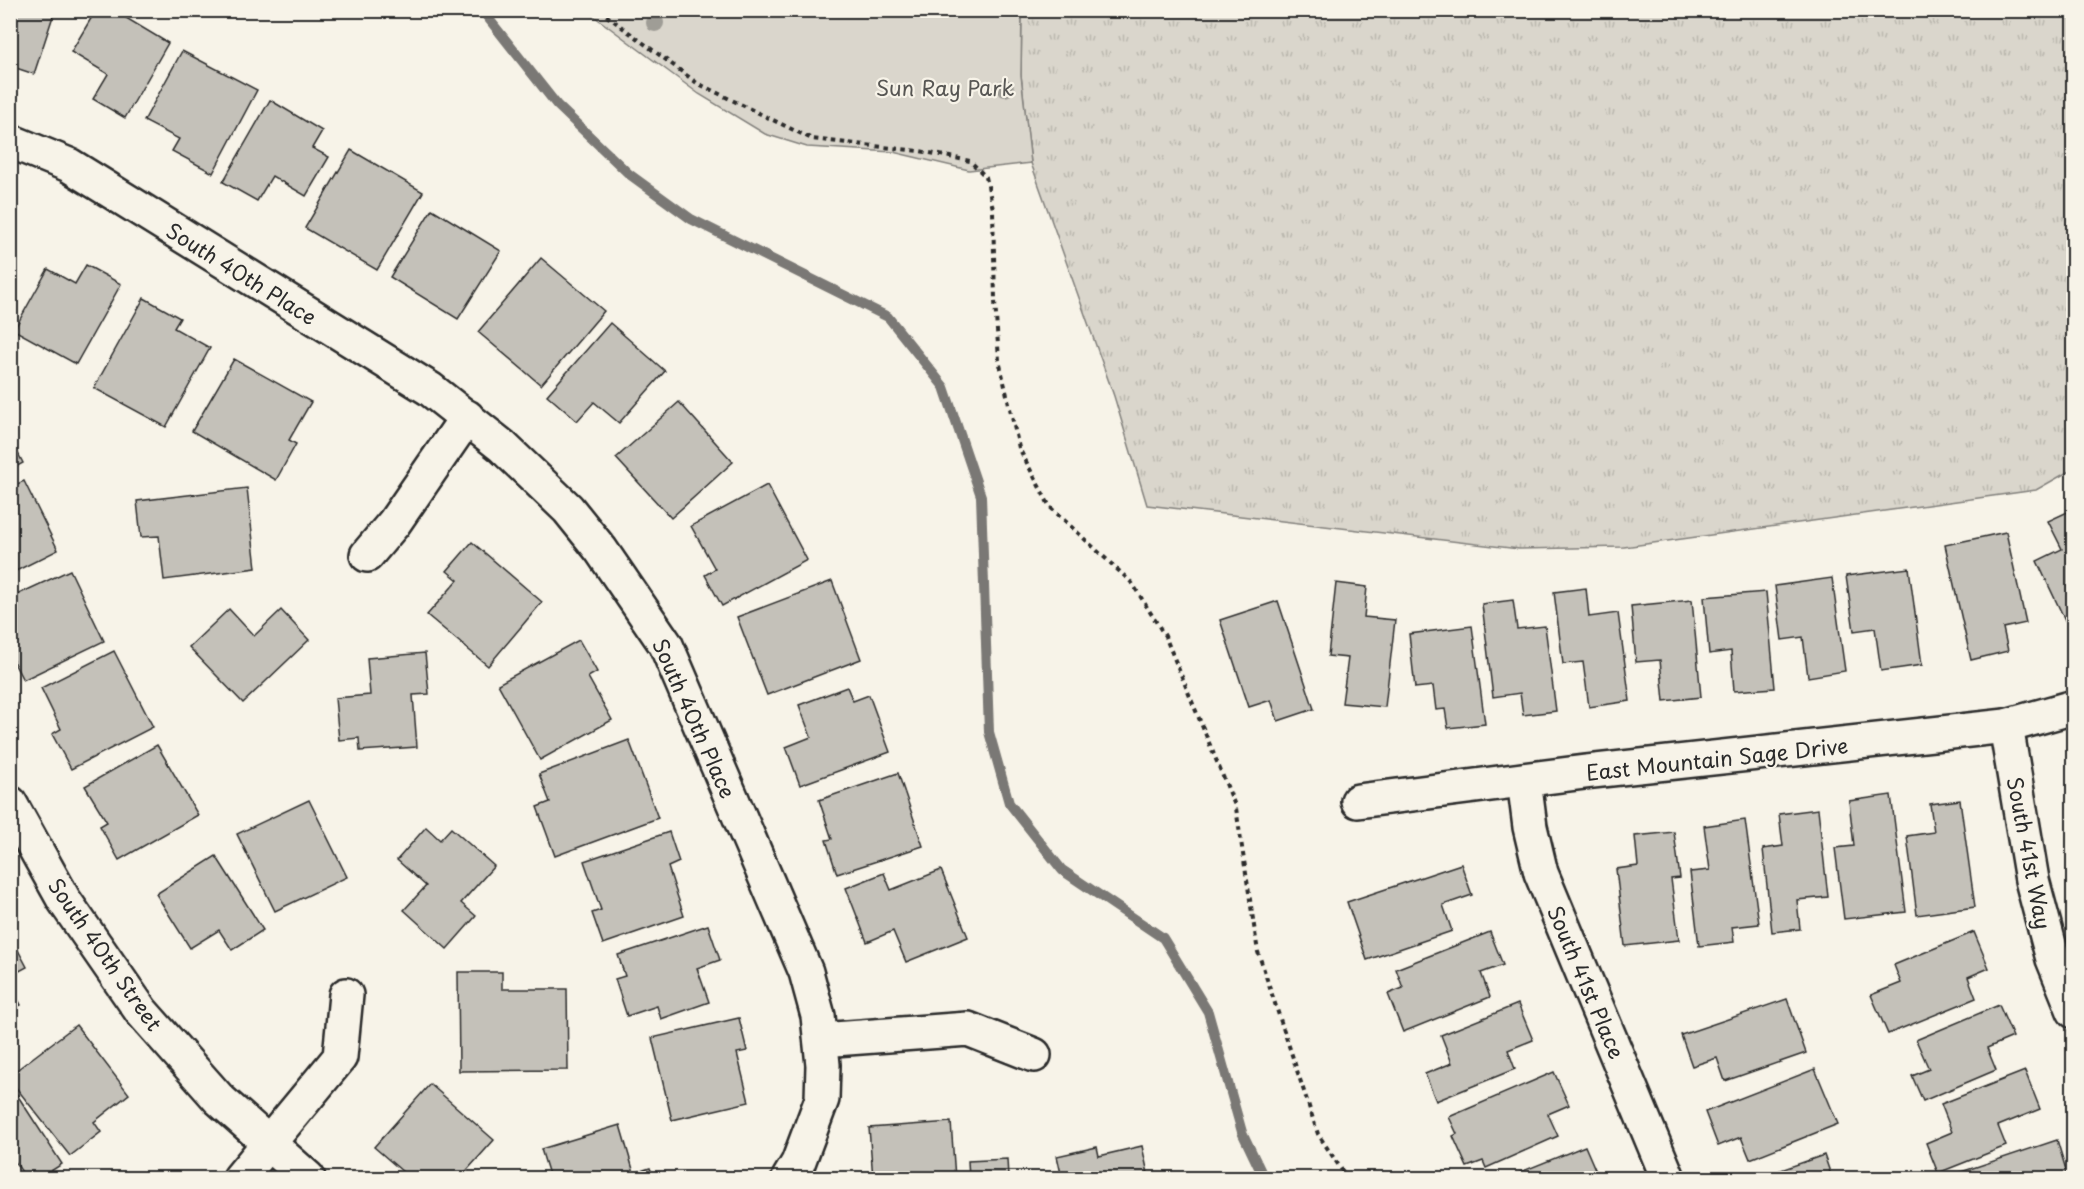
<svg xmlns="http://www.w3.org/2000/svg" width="2084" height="1189" viewBox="0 0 2084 1189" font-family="'Playpen Sans',sans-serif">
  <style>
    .grass { fill: url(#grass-tufts); stroke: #82807c; stroke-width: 1.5 }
    .green { fill: #dad6cc; stroke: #82807c; stroke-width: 1.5 }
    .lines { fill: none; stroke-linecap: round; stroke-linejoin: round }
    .stream { stroke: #7a7874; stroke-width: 10 }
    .building { fill: #c4c1b9; stroke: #2b2b2b; stroke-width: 1.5 }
    .minor-casing { stroke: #2b2b2b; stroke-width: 38 }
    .path { stroke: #2b2b2b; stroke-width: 4; stroke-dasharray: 4.5 4.5; stroke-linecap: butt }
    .minor { stroke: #f7f3e8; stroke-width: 33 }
    .tree { fill: #9f9d96 }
    .labels { text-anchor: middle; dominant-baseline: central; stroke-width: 4.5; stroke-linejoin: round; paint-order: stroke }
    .park-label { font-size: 21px; fill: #575653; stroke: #f7f3e8 }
    .street-label { font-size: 21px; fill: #2b2b2b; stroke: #f7f3e8 }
  </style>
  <defs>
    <pattern id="grass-tufts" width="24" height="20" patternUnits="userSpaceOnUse" patternTransform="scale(1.5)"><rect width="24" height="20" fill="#dad6cc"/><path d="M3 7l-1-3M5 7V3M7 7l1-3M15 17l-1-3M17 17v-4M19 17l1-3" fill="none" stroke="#bbb8af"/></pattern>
  </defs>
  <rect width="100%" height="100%" fill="#f7f3e8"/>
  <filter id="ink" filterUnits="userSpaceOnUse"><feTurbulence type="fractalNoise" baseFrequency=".0167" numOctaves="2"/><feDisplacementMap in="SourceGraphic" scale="12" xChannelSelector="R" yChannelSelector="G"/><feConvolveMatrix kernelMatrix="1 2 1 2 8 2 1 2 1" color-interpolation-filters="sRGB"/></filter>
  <g filter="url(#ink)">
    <polygon class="grass" points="1022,11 2073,11 2073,469 2036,490 1624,547 1519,549 1147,505 1114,396 1031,163 1021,75"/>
    <polygon class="green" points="587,11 1022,11 1021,75 1031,163 969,170 893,152 807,147 765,134 699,94"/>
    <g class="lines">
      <polyline class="stream" points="480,10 485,14 557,105 629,174 691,219 888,317 944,387 981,496 989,732 1009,803 1062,870 1163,938 1208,1012 1242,1132 1264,1178"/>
    </g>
    <g class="building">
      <polygon points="10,10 55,10 34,74 10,66"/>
      <polygon points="96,10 113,10 168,43 125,118 93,99 108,74 71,52"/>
      <polygon points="182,51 257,90 213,173 172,151 179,139 144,121"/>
      <polygon points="270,100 322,131 312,148 329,157 306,196 272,176 257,201 223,182"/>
      <polygon points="351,150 423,192 377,270 305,228"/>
      <polygon points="432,209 501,251 458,319 390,277"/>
      <polygon points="541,258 604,311 541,385 478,332"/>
      <polygon points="86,265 121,284 76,364 14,330 48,269 75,284"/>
      <polygon points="144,298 180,318 174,328 210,348 166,427 94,388"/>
      <polygon points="610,323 665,371 619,423 594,402 577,421 547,395"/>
      <polygon points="234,359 311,402 289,440 296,444 276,480 192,431"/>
      <polygon points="679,402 733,462 671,518 616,458"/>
      <polygon points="10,438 23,463 10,470"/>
      <polygon points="24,481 58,550 10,574 10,487"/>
      <polygon points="767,485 807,560 722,606 705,575 715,569 691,526"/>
      <polygon points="247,488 256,568 164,580 159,536 141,537 137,501"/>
      <polygon points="2074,509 2074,639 2037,561 2062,549 2048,521"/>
      <polygon points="2006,532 2026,623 2003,628 2008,651 1971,660 1945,545"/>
      <polygon points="472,542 542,602 488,666 427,615 458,580 447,571"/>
      <polygon points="1909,568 1922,665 1881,671 1875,628 1854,631 1846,576"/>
      <polygon points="70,570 104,641 23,680 10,655 10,646 15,644 10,634 10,598"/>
      <polygon points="1832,578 1845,671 1808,677 1803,637 1782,640 1775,586"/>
      <polygon points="832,581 861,659 767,695 737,617"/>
      <polygon points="1336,583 1367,587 1364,617 1395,620 1385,707 1342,703 1348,658 1328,656"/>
      <polygon points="1586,588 1589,617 1618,613 1630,701 1589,707 1583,662 1563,664 1554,592"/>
      <polygon points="1766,592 1775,688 1734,691 1731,651 1709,654 1704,597"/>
      <polygon points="1513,600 1517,629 1545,626 1556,711 1523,715 1520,693 1493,697 1482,604"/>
      <polygon points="1692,600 1701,697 1664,701 1660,660 1636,662 1631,606"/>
      <polygon points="1278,601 1314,709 1278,721 1271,700 1249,707 1220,620"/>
      <polygon points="229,609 254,636 281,610 309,640 243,703 189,647"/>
      <polygon points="1472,626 1485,724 1448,728 1445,709 1436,710 1433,686 1415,688 1409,634"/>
      <polygon points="579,640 597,672 588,677 612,720 540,760 498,684"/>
      <polygon points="114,651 153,727 71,769 52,734 61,729 41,688"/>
      <polygon points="425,653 429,694 413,695 417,747 360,751 359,738 339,740 335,698 370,695 367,658"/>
      <polygon points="847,687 853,701 869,695 890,752 800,785 786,747 811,737 799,705"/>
      <polygon points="629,740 658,818 555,856 537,807 550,802 539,774"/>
      <polygon points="157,745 198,815 119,860 100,826 107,822 85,786"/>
      <polygon points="898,773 923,846 837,874 826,840 832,839 819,800"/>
      <polygon points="1891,795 1906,912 1844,919 1835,848 1854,846 1849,801"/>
      <polygon points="309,800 347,877 275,911 237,834"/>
      <polygon points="1960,800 1975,907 1917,915 1907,836 1934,832 1930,804"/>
      <polygon points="1818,809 1828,897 1797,900 1800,929 1772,932 1763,849 1783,846 1779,814"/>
      <polygon points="1745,820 1759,924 1732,927 1734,942 1699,946 1690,872 1710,870 1704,826"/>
      <polygon points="426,827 440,840 451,828 494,866 461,903 476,916 447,949 404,910 426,886 397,860"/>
      <polygon points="669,832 679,862 668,867 684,916 603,944 592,913 601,910 584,861"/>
      <polygon points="1674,832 1680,878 1671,879 1679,940 1625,946 1616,869 1638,866 1635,836"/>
      <polygon points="216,856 263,930 232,950 219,930 190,948 156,894"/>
      <polygon points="1461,864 1472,895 1443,905 1452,931 1367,960 1347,902"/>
      <polygon points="941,870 968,937 906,962 893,931 867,942 846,888 884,873 891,890"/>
      <polygon points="708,925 720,960 697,968 709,1002 661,1019 657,1006 627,1016 615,979 625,976 618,955"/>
      <polygon points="1490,932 1503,965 1481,973 1490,997 1403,1032 1388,994 1403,988 1396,969"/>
      <polygon points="1974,932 1989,968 1968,977 1976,998 1888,1034 1871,995 1901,983 1894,965"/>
      <polygon points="10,935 27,967 10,976"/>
      <polygon points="458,972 502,972 502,989 567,989 568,1070 459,1071"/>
      <polygon points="10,985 21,1005 10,1010"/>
      <polygon points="1787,999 1806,1053 1725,1081 1717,1058 1692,1066 1681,1035"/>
      <polygon points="1518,1004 1533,1040 1508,1050 1515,1069 1436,1101 1425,1074 1452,1063 1441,1035"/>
      <polygon points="1999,1005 2013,1037 1987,1048 1996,1070 1923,1101 1912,1076 1929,1069 1916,1040"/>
      <polygon points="739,1018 747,1051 737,1053 749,1102 672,1120 652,1038"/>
      <polygon points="76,1025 129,1094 94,1122 101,1132 70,1156 10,1080 10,1075"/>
      <polygon points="1815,1069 1838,1124 1750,1159 1741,1137 1718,1146 1705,1112"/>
      <polygon points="2025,1071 2040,1109 1998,1126 2006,1146 1938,1173 1926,1143 1952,1132 1941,1104"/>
      <polygon points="1554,1072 1569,1105 1548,1114 1558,1136 1486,1168 1483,1161 1467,1167 1453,1136 1457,1134 1449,1117"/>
      <polygon points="430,1084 494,1140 460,1178 410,1178 374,1147"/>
      <polygon points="12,1087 62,1164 40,1178 26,1178 15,1162 10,1164"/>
      <polygon points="951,1122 955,1178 873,1178 869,1128"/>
      <polygon points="620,1125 634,1173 650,1168 654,1178 550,1178 541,1149"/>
      <polygon points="2057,1140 2067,1173 2049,1178 1963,1178 1961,1172"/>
      <polygon points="1142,1146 1149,1178 1062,1178 1057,1156 1097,1147 1099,1156"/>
      <polygon points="1585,1146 1598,1176 1592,1178 1506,1178"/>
      <polygon points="1824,1155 1832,1178 1758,1178"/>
      <polygon points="1007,1159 1008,1177 1052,1174 1052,1178 969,1178 968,1161"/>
    </g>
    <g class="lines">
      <g class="minor-casing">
        <g id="minor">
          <polyline points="10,141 69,165 430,389 502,446 568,509 601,550 666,645 806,972 818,1016 823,1065 822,1099 798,1163 789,1178"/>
          <polyline points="367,555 394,523 467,417"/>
          <polyline points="2006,726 2032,880 2053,959 2074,1011"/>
          <polyline points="1524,780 1530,827 1541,873 1668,1178"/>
          <polyline points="1358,801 1585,772 2006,726 2074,707"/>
          <polyline points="10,803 64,900 141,1011 219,1099 308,1178"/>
          <polyline points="821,1040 968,1029 1034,1055"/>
          <polyline points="240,1178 340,1057 346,995"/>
        </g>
      </g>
      <polyline class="path" points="599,10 697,83 812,139 920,151 970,161 986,177 993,209 995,301 999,360 1019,448 1050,507 1132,583 1165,636 1236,808 1258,952 1318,1134 1347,1178"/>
      <use href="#minor" class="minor"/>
    </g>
    <g class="tree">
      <circle cx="655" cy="23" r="9"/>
      <circle cx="1005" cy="88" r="9"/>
    </g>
  </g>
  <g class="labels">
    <g class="park-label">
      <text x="945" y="87">Sun Ray Park</text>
    </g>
    <g class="street-label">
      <text transform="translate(242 273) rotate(32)">South 40th Place</text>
      <text transform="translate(695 718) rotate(66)">South 40th Place</text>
      <text transform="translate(1717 758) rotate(-6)">East Mountain Sage Drive</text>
      <text transform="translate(2030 853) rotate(79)">South 41st Way</text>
      <text transform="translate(106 954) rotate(55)">South 40th Street</text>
      <text transform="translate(1587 982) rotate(67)">South 41st Place</text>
    </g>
  </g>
  <rect width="2084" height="1189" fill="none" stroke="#f7f3e8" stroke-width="36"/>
  <rect x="18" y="18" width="2048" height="1153" fill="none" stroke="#2b2b2b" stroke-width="2" filter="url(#ink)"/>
</svg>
